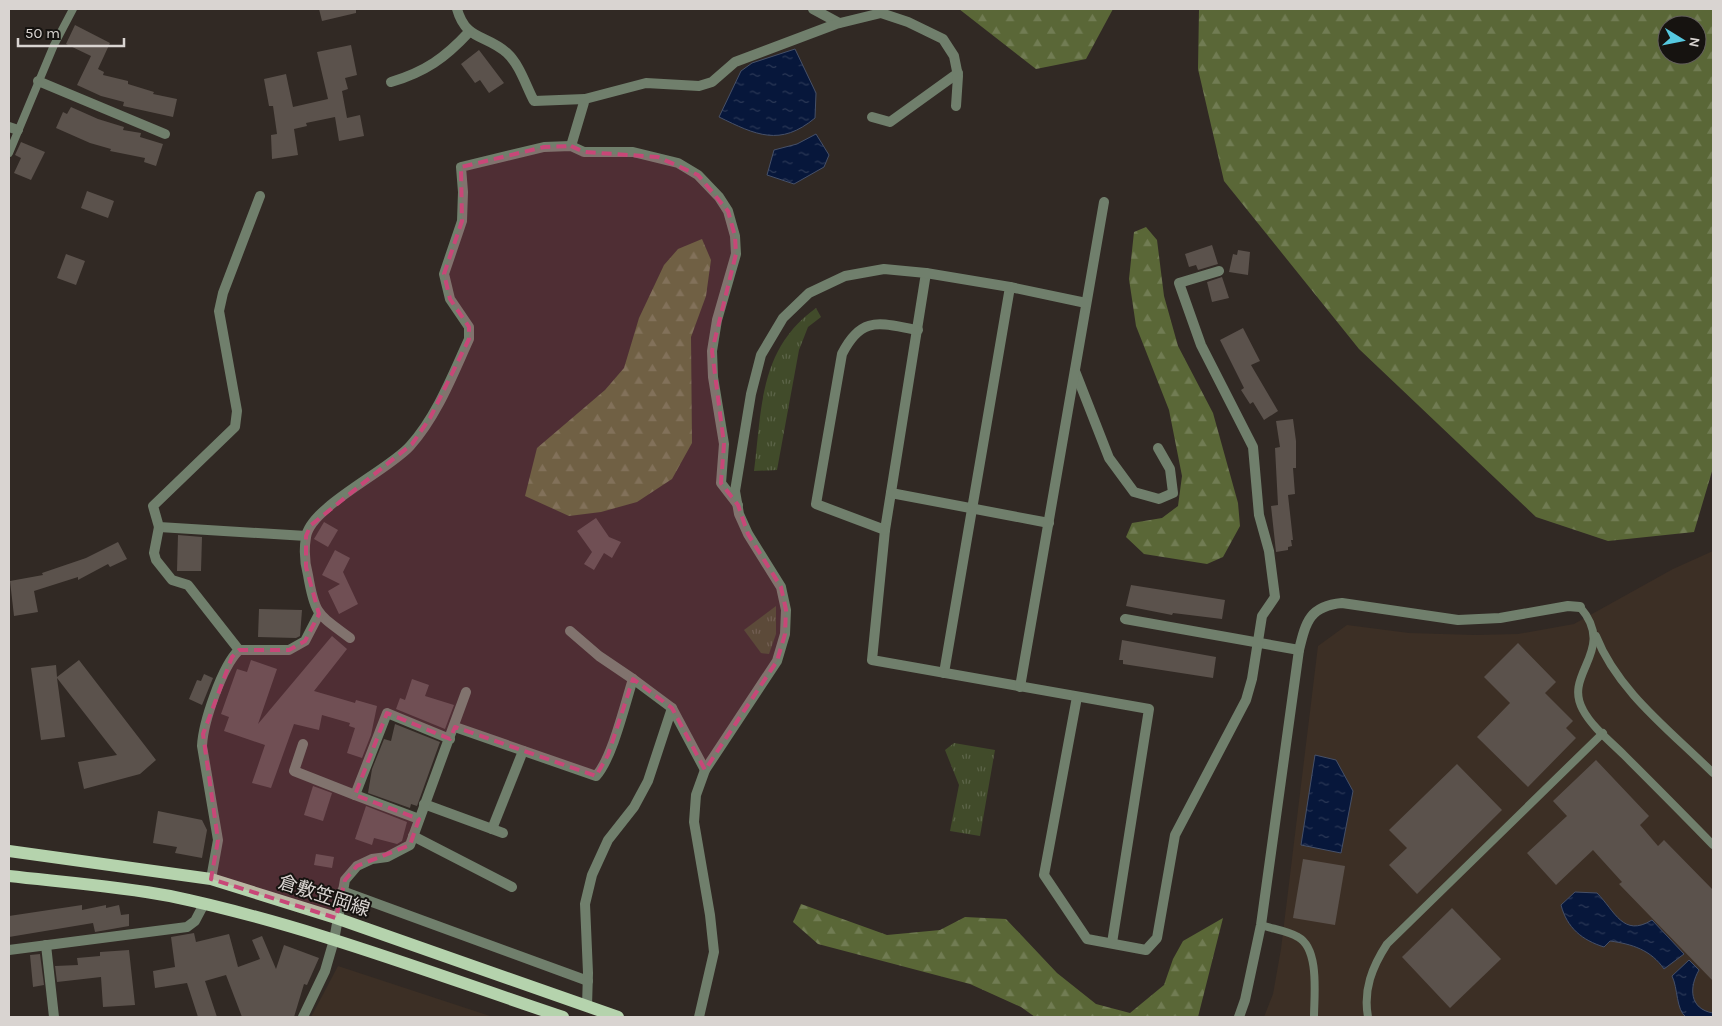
<svg xmlns="http://www.w3.org/2000/svg" width="1722" height="1026" viewBox="0 0 1722 1026" font-family="Karla,'Noto Sans JP',sans-serif">
  <style>
    .built { fill: #3c2f25 }
    .grass { fill: url(#grass-tufts) }
    .forest { fill: url(#forest-firs); fill-rule: evenodd }
    .water { fill: url(#water-ripples); stroke: #465068 }
    .building { fill: #5b524c }
    .lines { fill: none; stroke-linecap: round; stroke-linejoin: round }
    .service { stroke: #707f6c; stroke-width: 8 }
    .minor { stroke: #707f6c; stroke-width: 10 }
    .tertiary { stroke: #707f6c; stroke-width: 10 }
    .primary { stroke: #b5d3ad; stroke-width: 12 }
    .marked { fill: #c84778; fill-opacity: 0.2; stroke: #c84778; stroke-width: 4; stroke-dasharray: 10 6; stroke-linejoin: round }
    .labels { text-anchor: middle; dominant-baseline: central; stroke-width: 4; stroke-linejoin: round; paint-order: stroke }
    .street-label { font-size: 19px; fill: #d9d4d1; stroke: #161310 }
  </style>
  <defs>
    <pattern id="grass-tufts" width="24" height="20" patternUnits="userSpaceOnUse" patternTransform="scale(1.25)"><rect width="24" height="20" fill="#414b2a"/><path d="M3 7l-1-3M5 7V3M7 7l1-3M15 17l-1-3M17 17v-4M19 17l1-3" fill="none" stroke="#5c6448"/></pattern>
    <pattern id="forest-firs" width="22" height="20" patternUnits="userSpaceOnUse" patternTransform="scale(1.25)"><rect width="22" height="20" fill="#5a6737"/><path d="M5 1l3.5 6h-7zM16 11l3.5 6h-7z" fill="#717c53"/></pattern>
    <pattern id="water-ripples" width="26" height="14" patternUnits="userSpaceOnUse" patternTransform="scale(1.25)"><rect width="26" height="14" fill="#07173b"/><path d="M2 4q2-2 4 0t4 0M15 11q2-2 4 0t4 0" fill="none" stroke="#2b3856"/></pattern>
  </defs>
  <rect width="100%" height="100%" fill="#312924"/>
  <g class="built">
    <polygon points="1713,551 1713,1017 1264,1017 1273,994 1281,949 1318,646 1347,625 1409,633 1475,635 1518,634 1574,624 1673,569"/>
    <polygon points="338,966 493,1017 311,1017"/>
  </g>
  <g class="grass">
    <path d="M816,308L821,317L808,327L799,350L777,470L754,471C762,408 759,349 816,308Z"/>
    <polygon points="776,606 776,634 769,654 761,653 744,630"/>
    <polygon points="954,743 995,750 980,836 950,831 959,785 945,750"/>
  </g>
  <g class="forest">
    <polygon points="959,9 1113,9 1086,59 1036,69"/>
    <path d="M1199,9H1713V468L1694,532L1608,541L1536,517L1359,349L1224,181L1198,69ZM1667,25H1697V55H1667Z"/>
    <polygon points="1146,227 1157,240 1164,296 1178,346 1213,413 1238,503 1240,526 1223,557 1207,564 1144,554 1126,537 1132,523 1162,518 1178,506 1182,476 1169,410 1136,326 1129,279 1134,232"/>
    <polygon points="702,239 711,260 706,296 691,337 692,443 672,479 637,502 601,512 569,516 525,496 537,448 605,390 624,368 639,318 664,265 678,249"/>
    <polygon points="801,904 887,935 940,930 965,917 1006,919 1057,973 1096,1004 1130,1013 1164,985 1173,959 1183,941 1223,918 1198,1017 1035,1017 1021,1007 970,984 818,944 793,922"/>
  </g>
  <g class="water">
    <path d="M795,49L816,93L815,118C780,147 756,135 719,117L741,71L752,63Z"/>
    <polygon points="816,134 829,155 824,167 794,184 767,175 774,150 797,144"/>
    <polygon points="1315,755 1336,760 1353,791 1341,853 1301,845"/>
    <path d="M1575,892L1597,893C1615,911 1623,938 1652,920L1684,954L1664,969C1651,950 1632,944 1610,941L1604,947C1582,940 1567,928 1561,905Z"/>
    <path d="M1689,960L1699,970C1689,987 1689,1009 1713,1013V1017H1686C1676,1010 1678,988 1672,976Z"/>
  </g>
  <g class="building">
    <polygon points="319,9 356,9 356,13 322,21"/>
    <polygon points="75,25 110,43 98,69 104,72 103,75 128,81 128,84 154,92 153,94 177,99 173,117 123,106 124,102 101,96 77,85 91,56 66,44"/>
    <polygon points="351,45 357,75 345,78 348,89 342,91 347,118 360,115 364,136 339,141 335,117 306,123 307,126 294,129 298,155 272,159 271,135 277,134 273,106 269,106 264,79 286,74 293,107 328,99 317,52"/>
    <polygon points="479,50 504,83 489,93 480,80 475,83 461,64"/>
    <polygon points="71,107 98,119 124,127 123,130 141,133 140,137 163,144 156,166 144,162 145,158 110,151 111,149 90,143 56,128 63,112 67,114"/>
    <polygon points="21,142 45,152 31,180 14,173 21,158 15,155"/>
    <polygon points="87,191 114,201 108,218 81,208"/>
    <polygon points="1212,245 1218,264 1198,270 1196,265 1189,267 1185,254"/>
    <polygon points="1238,250 1250,252 1248,275 1229,272 1233,254 1237,255"/>
    <polygon points="66,254 85,261 76,285 57,278"/>
    <polygon points="1222,277 1229,298 1212,302 1207,282"/>
    <polygon points="1243,328 1260,361 1251,365 1278,411 1264,420 1253,402 1250,404 1241,390 1244,388 1220,340"/>
    <polygon points="1293,419 1296,441 1296,468 1293,468 1295,494 1288,495 1293,540 1291,540 1292,546 1288,547 1288,550 1276,552 1271,506 1278,505 1275,448 1280,447 1276,421"/>
    <polygon points="596,518 609,537 621,542 612,558 604,553 594,570 584,564 592,552 577,531"/>
    <polygon points="324,522 338,530 328,547 314,539"/>
    <polygon points="178,535 202,537 201,571 177,571"/>
    <polygon points="118,542 127,559 110,567 108,564 78,580 78,577 34,591 38,612 14,616 10,581 43,575 42,573 86,558"/>
    <polygon points="335,550 350,558 343,572 358,604 339,614 328,591 340,584 322,575"/>
    <polygon points="1131,585 1225,600 1222,619 1173,613 1172,615 1126,606"/>
    <polygon points="259,609 302,610 300,636 296,638 258,637"/>
    <polygon points="332,636 347,649 314,691 355,703 356,700 377,706 371,735 362,758 347,753 355,728 349,726 350,723 322,715 319,730 294,724 271,788 252,783 265,745 224,731 229,717 221,714 237,669 247,672 251,660 277,669 258,724"/>
    <polygon points="1122,640 1216,657 1213,678 1123,664 1123,660 1119,660"/>
    <polygon points="1518,643 1556,682 1545,693 1573,721 1566,728 1576,738 1528,787 1477,737 1510,703 1484,677"/>
    <polygon points="79,660 156,760 140,774 84,789 78,762 117,755 57,678 65,737 41,740 31,668 56,665 57,677"/>
    <polygon points="204,674 213,678 202,705 189,699 197,680 201,681"/>
    <polygon points="412,679 429,685 425,696 454,705 445,729 396,709 400,698 405,700"/>
    <polygon points="395,724 440,742 417,806 411,804 410,808 368,793 372,769 384,739 391,741"/>
    <polygon points="1596,760 1649,816 1640,825 1658,846 1664,840 1713,890 1713,981 1619,884 1622,882 1593,850 1556,885 1527,853 1567,816 1553,801"/>
    <polygon points="1457,764 1502,810 1417,894 1389,865 1407,848 1389,830"/>
    <polygon points="313,786 332,793 323,821 304,815"/>
    <polygon points="366,806 407,822 402,841 397,844 374,838 372,845 355,839"/>
    <polygon points="158,811 202,820 207,830 202,858 175,853 177,847 153,843"/>
    <polygon points="316,854 334,857 332,868 314,865"/>
    <polygon points="1303,859 1345,866 1335,925 1293,918"/>
    <polygon points="82,905 82,910 106,905 106,908 119,905 121,915 129,914 129,926 95,932 93,923 9,937 9,916"/>
    <polygon points="1452,908 1501,959 1450,1008 1402,957"/>
    <polygon points="194,933 196,942 229,934 238,967 260,959 252,940 262,936 276,969 284,945 319,958 307,985 304,984 294,1017 242,1017 226,975 205,981 217,1017 198,1017 187,983 155,988 153,971 175,967 171,937"/>
    <polygon points="129,950 135,1005 103,1007 101,977 57,982 55,966 78,965 77,958 100,956 100,952"/>
    <polygon points="40,954 44,985 33,987 30,955"/>
  </g>
  <g class="lines">
    <g class="service">
      <polyline points="9,153 54,45 73,9"/>
      <path d="M1580,607C1618,651 1562,673 1583,710C1592,727 1611,742 1624,755C1654,785 1684,815 1713,845"/>
      <path d="M1596,636C1618,692 1672,732 1713,773"/>
      <path d="M1261,925C1273,929 1288,931 1298,937C1320,949 1314,996 1314,1017"/>
      <path d="M1368,1017C1363,990 1372,967 1387,944L1603,733"/>
    </g>
    <g class="minor">
      <path d="M457,9C466,41 486,34 507,53C520,65 526,86 534,101L585,99"/>
      <polyline points="813,9 839,23"/>
      <polyline points="38,81 165,134"/>
      <path d="M391,82C425,72 445,58 469,32"/>
      <polyline points="872,117 890,122 958,73"/>
      <polyline points="9,127 18,130"/>
      <polyline points="571,146 585,99 646,83 699,86 712,82 735,62 836,24 881,13 908,22 943,39 954,56 958,76 956,106"/>
      <polyline points="260,196 223,293 219,311 237,411 235,427 153,506 159,527 306,536"/>
      <polyline points="926,273 885,530 872,660 1149,709 1112,943"/>
      <polyline points="1075,371 1109,458 1134,492 1159,499 1173,493 1170,469 1158,448"/>
      <polyline points="891,493 1049,523"/>
      <path d="M159,527L154,553L156,560L172,580L188,585L239,650C222,666 203,723 202,746L218,840L211,879"/>
      <path d="M885,530L816,504L842,354C862,314 881,324 918,330"/>
      <polyline points="1125,619 1299,650"/>
      <polyline points="570,631 599,656 633,679"/>
      <path d="M350,638C318,614 315,616 308,575C305,564 304,549 306,537C310,507 389,470 410,446C437,416 453,374 469,339V327L450,299L444,274L462,221L463,192L461,167L544,147L571,146L584,152H633L678,163L698,175L719,197L728,211L735,236L736,254L717,320L712,351L713,377L724,444L721,483L738,505"/>
      <polyline points="239,650 289,650 305,641 319,614"/>
      <polyline points="944,673 1010,287"/>
      <polyline points="1020,687 1104,202"/>
      <polyline points="1077,697 1044,875 1087,939 1146,950 1157,938 1175,835 1246,700 1252,679 1262,616 1275,597 1269,551 1259,515 1253,447 1201,345 1179,283 1219,271"/>
      <path d="M455,727L596,776C612,759 625,704 633,679L672,708L705,770"/>
      <polyline points="303,744 294,771 355,795 387,713 450,739"/>
      <polyline points="355,795 419,819"/>
      <polyline points="424,804 503,833"/>
      <polyline points="492,829 523,751"/>
      <polyline points="413,836 512,887"/>
      <polyline points="342,891 588,981"/>
      <polyline points="46,945 54,1017"/>
      <polyline points="9,950 187,927 195,921 204,904"/>
      <polyline points="587,1006 588,973 585,904 592,875 608,840 634,807 648,781 672,708"/>
      <polyline points="303,1017 325,971 334,940 345,880 357,866 372,859 387,857 410,845 466,692"/>
      <polyline points="699,1017 714,952 710,915 694,822 696,795 705,770 777,661 785,634 786,610 781,587 748,534 739,514 735,491 751,394 761,355 783,318 809,293 845,276 884,269 926,273 1010,287 1086,303"/>
    </g>
    <path class="tertiary" d="M1239,1017L1245,1000L1261,925L1299,650C1306,621 1310,606 1342,603L1458,620L1500,618L1568,606L1580,607"/>
    <g class="primary">
      <polyline points="9,851 211,879 336,918 618,1017"/>
      <path d="M9,876C62,882 117,886 170,896C304,924 434,974 563,1017"/>
    </g>
  </g>
  <path class="marked" d="M571,146L584,152L658,157L698,175L728,211L735,236L736,254L712,351L724,444L721,483L738,505L748,534L781,587L786,610L785,634L777,661L705,770L672,708L633,679L608,755L596,776L455,727L450,739L387,713L355,795L419,819L410,845L357,866L345,880L336,918L211,879L218,840L203,734L232,657L239,650H289L305,641L319,614L306,567V536L311,525L412,444L430,418L469,339V327L450,299L444,274L462,221L461,167L544,147Z"/>
  <g class="labels">
    <g class="street-label">
      <text transform="translate(324 896) rotate(18)">倉敷笠岡線</text>
    </g>
  </g>
  <rect width="1722" height="1026" fill="none" stroke="#d9d4d1" stroke-width="20"/>
  <g transform="translate(1682 40) rotate(100)"><circle r="24" fill="#161310" stroke="#64605d"/>
  <path d="M0-4L9 19L0 12L-9 19Z" fill="#56c9e0"/>
  <text y="-8" font-size="14" font-weight="bold" text-anchor="middle" fill="#d9d4d1">N</text>
  </g>
  <path d="M18 38v8h106v-8" fill="none" stroke="#d9d4d1" stroke-width="2.5"/>
  <text x="25" y="38" font-size="15" fill="#d9d4d1" stroke="#161310" stroke-width="4" paint-order="stroke">50 m</text>
</svg>
